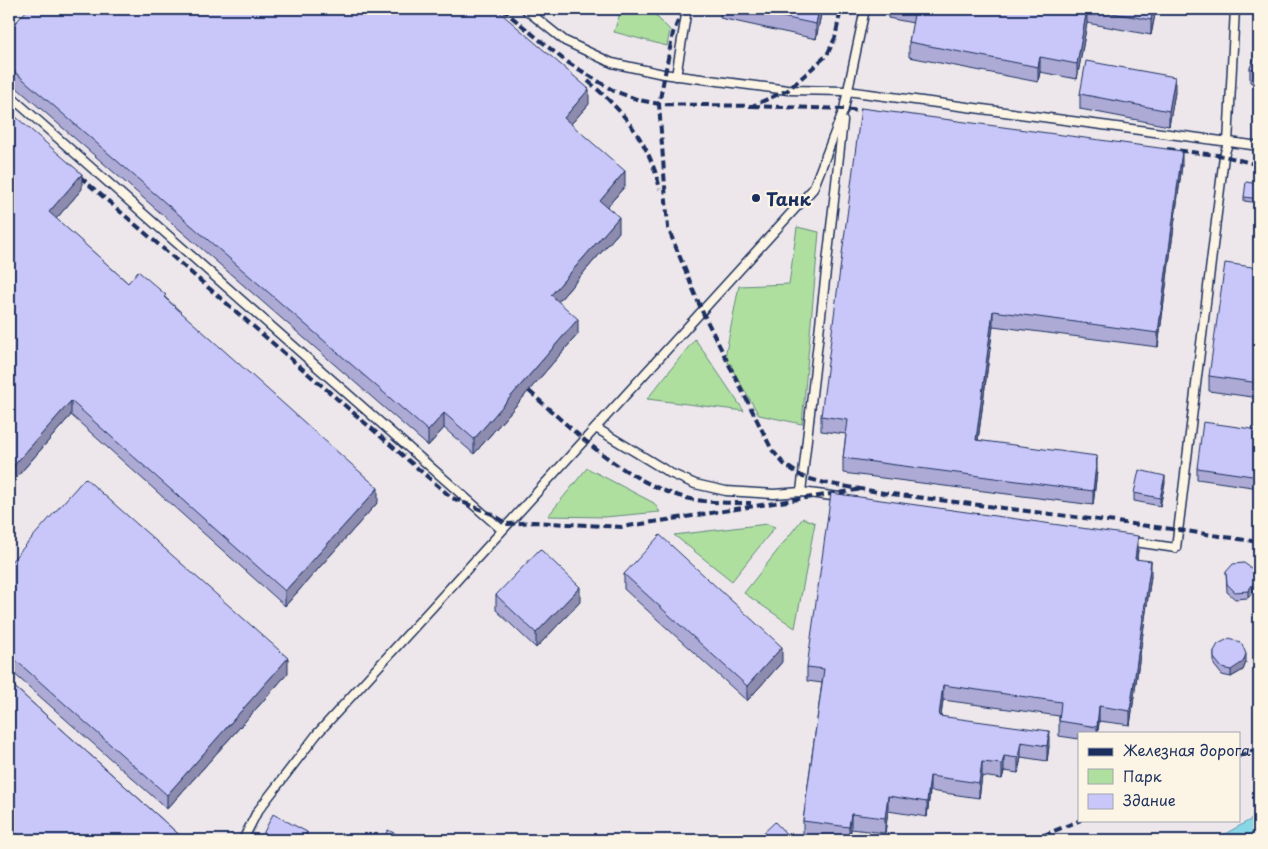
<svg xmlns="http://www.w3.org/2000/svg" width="1268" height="849" viewBox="0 0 1268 849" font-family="'Playpen Sans',sans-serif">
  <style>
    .built { fill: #ede7eb; fill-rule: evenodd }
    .green { fill: #aedf9f; stroke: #64877e }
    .water { fill: #88d7e6; stroke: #5c94b0 }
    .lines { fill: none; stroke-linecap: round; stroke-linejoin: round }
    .service-casing { stroke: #1b2f5e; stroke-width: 11 }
    .service { stroke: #fcf5e5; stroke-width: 8 }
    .rail { stroke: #1b2f5e; stroke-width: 4; stroke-dasharray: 8 4; stroke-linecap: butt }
    .wall { fill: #adabd6; stroke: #1b2f5e }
    .shaded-wall { fill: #8d8bae; stroke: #1b2f5e }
    .building { fill: #c9c7f9; stroke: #1b2f5e }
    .poi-dot { fill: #1b2f5e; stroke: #fcf5e5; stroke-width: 2 }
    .labels { text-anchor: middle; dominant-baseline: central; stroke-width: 4.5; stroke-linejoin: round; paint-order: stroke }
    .poi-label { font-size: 18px; font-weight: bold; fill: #1b2f5e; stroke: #fcf5e5; text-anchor: start }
  </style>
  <rect width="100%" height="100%" fill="#fcf5e5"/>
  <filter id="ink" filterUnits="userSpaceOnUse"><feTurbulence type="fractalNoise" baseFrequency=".02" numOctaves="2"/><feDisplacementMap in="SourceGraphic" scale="10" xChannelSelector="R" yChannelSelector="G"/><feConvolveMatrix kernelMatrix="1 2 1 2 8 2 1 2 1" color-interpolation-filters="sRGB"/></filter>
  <g filter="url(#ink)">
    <path class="built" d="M9,9H1259V815L1214,840H9ZM1079,733H1239V820H1079Z"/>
    <g class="green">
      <polygon points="621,10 652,12 670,30 667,46 614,32"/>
      <polygon points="797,227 819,232 802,424 759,415 725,357 739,286 789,284"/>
      <polygon points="695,339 744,411 647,399"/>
      <polygon points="587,468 654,503 660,512 605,517 548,516"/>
      <polygon points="803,518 815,523 795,628 744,593"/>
      <polygon points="767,524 775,527 732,581 674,535"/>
    </g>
    <polygon class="water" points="1259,815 1259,840 1214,840"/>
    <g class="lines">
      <g class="service-casing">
        <g id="service">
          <polyline points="525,9 565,41 612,63 663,74 788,90 847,91 1259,146"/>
          <polyline points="676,76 687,9"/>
          <polyline points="9,95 502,530"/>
          <polyline points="596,428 670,473 695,484 726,491 774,494 801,492 840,497"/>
          <polyline points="801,492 843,121"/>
          <polyline points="1128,541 1176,548 1224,156 1228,143 1235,9"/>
          <polyline points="243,840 257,812 317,734 813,189 844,109 865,9"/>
        </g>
      </g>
      <use href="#service" class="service"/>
      <g class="rail">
        <polyline points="502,9 564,60 614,91 639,100 659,104 752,106 788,90 827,55 835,38 841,9"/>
        <polyline points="683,9 673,33 659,104 668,228 702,311 772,450 784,464 803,477 825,483 884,493 1179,530 1259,542"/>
        <path d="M588,81C624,112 649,141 660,189"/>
        <polyline points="752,106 844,109 875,113"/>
        <polyline points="1167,149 1224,156 1259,165"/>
        <polyline points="71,169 452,498 492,514 508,524 533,522 622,527 863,489"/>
        <path d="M529,391C576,433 624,481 686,498C706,503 731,503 751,503"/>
        <polyline points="1239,756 1259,748"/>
        <polyline points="1032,840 1081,820"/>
      </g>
    </g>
    <g class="wall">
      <polygon points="720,9 822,9 816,39 720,18"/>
      <polygon points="888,9 1156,9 1151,35 1087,23 1077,79 1040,72 1038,82 909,57 909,42 913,23 888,18"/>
      <polygon points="9,30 589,104 571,124 625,186 607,207 619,232 558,302 578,334 474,454 444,428 428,446 9,81"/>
      <polygon points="1259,48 1259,86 1250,82 1250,68"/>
      <polygon points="1175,92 1169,126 1080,109 1080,94"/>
      <polygon points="9,111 82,189 56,219 128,283 166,298 378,502 285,606 71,415 9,486"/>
      <polygon points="1182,165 1158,347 993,326 978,440 1097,471 1093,505 843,473 843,458 846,434 821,431 821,416"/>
      <polygon points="1259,184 1259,203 1244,201 1244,197"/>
      <polygon points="1259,268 1259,398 1209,391 1209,376"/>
      <polygon points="1259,430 1259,488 1197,479 1197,468"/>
      <polygon points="1165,483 1160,506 1134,501 1134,493"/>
      <polygon points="1138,550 1137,559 1151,576 1130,725 1099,721 1098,733 1079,733 1079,739 1059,736 1059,716 943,700 941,716 1049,746 1047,761 1021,757 1018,773 1004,771 1002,779 982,776 979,798 930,791 927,817 888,811 885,833 851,829 850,840 837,840 803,836 803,821 822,683 807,681 807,667"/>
      <polygon points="9,564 288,673 167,809 11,671"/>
      <polygon points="1226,572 1255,589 1248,598 1235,599 1227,592"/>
      <polygon points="624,574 782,662 747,701 624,589"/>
      <polygon points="496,595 580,602 536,648 496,610"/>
      <polygon points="1214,651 1246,662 1243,670 1231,677 1222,675 1214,665"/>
      <polygon points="9,682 185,840 9,840"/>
    </g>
    <g class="shaded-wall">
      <polygon points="819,9 822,9 816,39 816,24"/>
      <polygon points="1087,9 1087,23 1077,79 1077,64"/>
      <polygon points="1153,9 1156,9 1151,35 1151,20"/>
      <polygon points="1040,57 1040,72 1038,82 1038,67"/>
      <polygon points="1175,77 1175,92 1169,126 1169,111"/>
      <polygon points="589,89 589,104 564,132 564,118"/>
      <polygon points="1182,151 1182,165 1158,347 1158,333"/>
      <polygon points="625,171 625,186 600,215 600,201"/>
      <polygon points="82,174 82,189 49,227 49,212"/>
      <polygon points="619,217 619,232 551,310 551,295"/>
      <polygon points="993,311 993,326 976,455 976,440"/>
      <polygon points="578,319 578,334 474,454 474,439"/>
      <polygon points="71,401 71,415 9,486 9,471"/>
      <polygon points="444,413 444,428 428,446 428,431"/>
      <polygon points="1097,456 1097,471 1093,505 1093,491"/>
      <polygon points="1165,476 1165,483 1160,506 1160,498"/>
      <polygon points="378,488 378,502 285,606 285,591"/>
      <polygon points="1138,536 1138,550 1135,574 1135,559"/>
      <polygon points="1151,561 1151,576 1130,725 1130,711"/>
      <polygon points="1255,581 1255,589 1248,598 1248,591"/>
      <polygon points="580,587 580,602 536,648 536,633"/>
      <polygon points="782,647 782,662 747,701 747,686"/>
      <polygon points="1246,654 1246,662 1243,670 1231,677 1231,670"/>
      <polygon points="11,656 11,671 9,673 9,658"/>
      <polygon points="288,658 288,673 167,809 167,795"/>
      <polygon points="943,685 943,700 939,731 939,716"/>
      <polygon points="1099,706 1099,721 1098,733 1097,733 1097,727"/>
      <polygon points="1049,731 1049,746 1047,761 1047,746"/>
      <polygon points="1021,742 1021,757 1018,773 1018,758"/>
      <polygon points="1004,756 1004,771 1002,779 1002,764"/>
      <polygon points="982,762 982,776 979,798 979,783"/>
      <polygon points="930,776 930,791 927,817 927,802"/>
      <polygon points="888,796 888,811 885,833 885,818"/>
      <polygon points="851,814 851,829 849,840 849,827"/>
      <polygon points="307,832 307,840 303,840"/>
    </g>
    <g class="building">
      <polygon points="28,9 496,9 589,89 564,118 625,171 600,201 619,217 551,295 578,319 474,439 444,413 428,431 9,67 9,30"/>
      <polygon points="744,9 819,9 816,24"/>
      <polygon points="914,9 1087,9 1077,64 1040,57 1038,67 909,42 915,9"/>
      <polygon points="1090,9 1153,9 1151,20"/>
      <polygon points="1259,48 1259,72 1250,68"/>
      <polygon points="1086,61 1175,77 1169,111 1080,94"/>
      <polygon points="861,108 1182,151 1158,333 993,311 976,440 1097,456 1093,491 843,458 848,420 821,416"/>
      <polygon points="9,111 82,174 49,212 128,283 138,271 166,295 164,297 378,488 285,591 71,401 9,471"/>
      <polygon points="1246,182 1259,184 1259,199 1244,197"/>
      <polygon points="1225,263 1259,268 1259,383 1209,376"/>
      <polygon points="1203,422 1259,430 1259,477 1197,468"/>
      <polygon points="1139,470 1165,476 1160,498 1134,493"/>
      <polygon points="85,478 288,658 167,795 11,656 9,658 9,564"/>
      <polygon points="831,493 1138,536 1135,559 1151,561 1130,711 1099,706 1097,727 1059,721 1061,702 943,685 939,716 1049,731 1047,746 1021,742 1018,758 1004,756 1002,764 982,762 979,783 930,776 927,802 888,796 885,818 851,814 849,827 803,821 824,669 807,667"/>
      <polygon points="660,535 782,647 747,686 624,574"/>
      <polygon points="540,549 580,587 536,633 496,595"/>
      <polygon points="1244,563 1254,570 1255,581 1248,591 1235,592 1227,584 1226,572 1233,564"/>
      <polygon points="1230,638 1242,644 1246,654 1243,662 1231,670 1222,668 1214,658 1214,651 1218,644"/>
      <polygon points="9,682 185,840 24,840 9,826"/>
      <polygon points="273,814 307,832 303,840 260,840"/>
      <polygon points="775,822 792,840 756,840"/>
      <polygon points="388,830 408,840 382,840"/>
    </g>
  </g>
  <circle class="poi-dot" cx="756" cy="198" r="5"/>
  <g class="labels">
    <g class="poi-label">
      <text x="766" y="198">Танк</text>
    </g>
  </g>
  <rect width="1268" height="849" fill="none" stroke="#fcf5e5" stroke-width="30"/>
  <rect x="15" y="15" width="1238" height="819" fill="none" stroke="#1b2f5e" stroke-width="2" filter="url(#ink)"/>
  <rect x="1078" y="732" width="162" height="90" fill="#fcf5e5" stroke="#a2a6af"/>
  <rect x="1088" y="748" width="25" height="8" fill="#1b2f5e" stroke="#a2a6af"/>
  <text x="1123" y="756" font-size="15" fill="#1b2f5e">Железная дорога</text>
  <rect x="1088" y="769" width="25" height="15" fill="#aedf9f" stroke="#a2a6af"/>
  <text x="1123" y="782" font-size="15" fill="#1b2f5e">Парк</text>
  <rect x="1088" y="794" width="25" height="15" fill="#c9c7f9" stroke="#a2a6af"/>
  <text x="1123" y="806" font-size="15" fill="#1b2f5e">Здание</text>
</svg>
